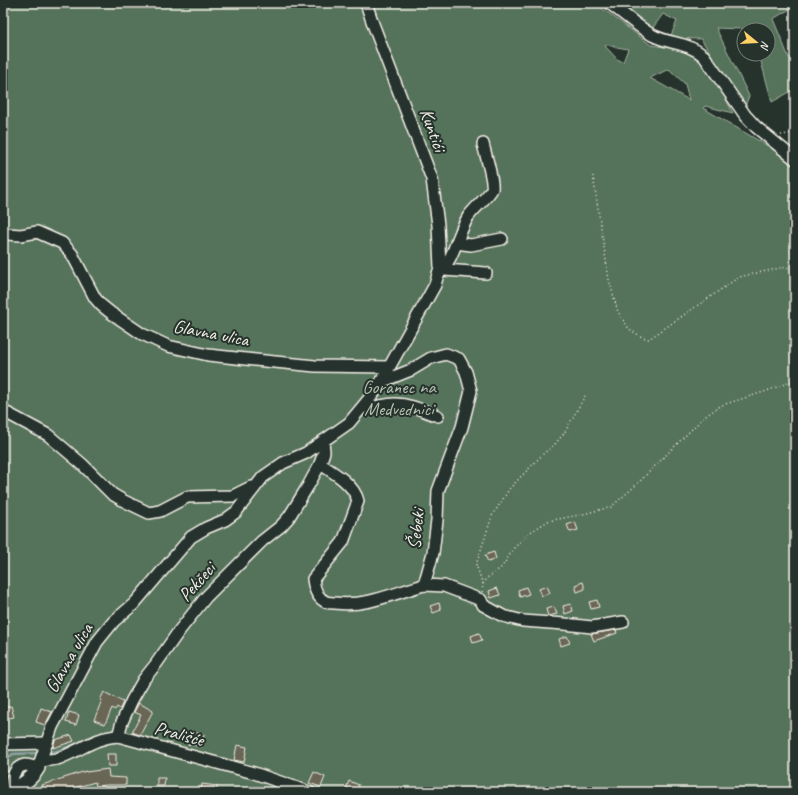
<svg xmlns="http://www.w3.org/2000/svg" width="798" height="795" viewBox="0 0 798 795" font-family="Caveat,sans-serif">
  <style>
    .green { fill: #55725a; stroke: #a4b2a1; fill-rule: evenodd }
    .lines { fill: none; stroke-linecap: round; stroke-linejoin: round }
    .stream { stroke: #90a2a3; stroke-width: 2.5 }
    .building { fill: #6b6654; stroke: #f4f1e8 }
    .minor-casing { stroke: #f4f1e8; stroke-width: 14 }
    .major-casing { stroke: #f4f1e8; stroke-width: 16 }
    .path { stroke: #f4f1e8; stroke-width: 1.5; stroke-dasharray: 1 3; stroke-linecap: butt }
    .minor { stroke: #26332d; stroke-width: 11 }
    .major { stroke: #26332d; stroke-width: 13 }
    .labels { text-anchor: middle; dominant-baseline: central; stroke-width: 4; stroke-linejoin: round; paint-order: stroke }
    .street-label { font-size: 19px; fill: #f4f1e8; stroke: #26332d }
    .park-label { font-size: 19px; fill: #b4beaf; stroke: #26332d }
  </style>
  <rect width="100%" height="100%" fill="#26332d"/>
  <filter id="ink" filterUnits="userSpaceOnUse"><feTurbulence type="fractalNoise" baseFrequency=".025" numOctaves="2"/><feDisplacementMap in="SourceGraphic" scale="8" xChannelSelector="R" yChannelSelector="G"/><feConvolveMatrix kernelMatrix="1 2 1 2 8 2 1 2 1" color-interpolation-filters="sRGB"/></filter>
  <g filter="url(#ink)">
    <g class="green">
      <path d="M3,3H595L651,45L684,50L709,66L733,113L705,106L703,108L795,162V792H3ZM606,45L628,49L623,62L617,59L605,46ZM669,69L685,84L689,100L650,78Z"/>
      <polygon points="611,3 795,3 795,6 773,19 789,58 795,57 795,89 772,102 759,54 768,54 768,30 716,28 749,96 745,106 701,39 670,38 677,21 663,14 649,33"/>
    </g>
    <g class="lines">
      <g class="stream">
        <polyline points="96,736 102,732"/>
        <polyline points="47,753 51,753 82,742"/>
        <polyline points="3,761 13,754 40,753"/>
      </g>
    </g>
    <g class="building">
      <polygon points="575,522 578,530 570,532 567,525"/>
      <polygon points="494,552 496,559 488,562 485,555"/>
      <polygon points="583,582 585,589 577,592 575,585"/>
      <polygon points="547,586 550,593 542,596 539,589"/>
      <polygon points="526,587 529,594 520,597 518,590"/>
      <polygon points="497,588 500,595 491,598 489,591"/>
      <polygon points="597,600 599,607 591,609 589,602"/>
      <polygon points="439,603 441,610 433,613 430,606"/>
      <polygon points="571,604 573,611 565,614 563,606"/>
      <polygon points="554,607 557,614 548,616 546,609"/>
      <polygon points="616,630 617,633 594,641 591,634"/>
      <polygon points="479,633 482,640 473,643 471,636"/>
      <polygon points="567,636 570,643 561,646 559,639"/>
      <polygon points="104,692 123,702 120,709 117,707 115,710 112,708 105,724 94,720 102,700 100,700"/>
      <polygon points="139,703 153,711 140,735 132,732 141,715 134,712"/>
      <polygon points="11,706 14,717 3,719 3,708"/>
      <polygon points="41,708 52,712 45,725 36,722"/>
      <polygon points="69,712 79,715 76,725 66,722"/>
      <polygon points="189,731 204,735 202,747 187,744"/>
      <polygon points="71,735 74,741 53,748 55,740"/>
      <polygon points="237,745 247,747 244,762 234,760"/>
      <polygon points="107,754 116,754 116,766 108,766"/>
      <polygon points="108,769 109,777 126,778 126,785 108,785 96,786 95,782 59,792 44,792 42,785 86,771 86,772"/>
      <polygon points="314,772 325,777 321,787 309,783"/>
      <polygon points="157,778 165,778 164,786 157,786"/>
      <polygon points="349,781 359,785 358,787 370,792 353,792 346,789"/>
      <polygon points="202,784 217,786 217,792 201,792"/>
    </g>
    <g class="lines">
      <g class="minor-casing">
        <g id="minor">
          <path d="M609,3C623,13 637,26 652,35C671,45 686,41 704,56L745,115L756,127L795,159"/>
          <polyline points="3,233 7,234 21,235 37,232 62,243 72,254 95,298 101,305 111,313 142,334 168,346 208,355 255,360 315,366 389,367"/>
          <polyline points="456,243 471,245 502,239"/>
          <polyline points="444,270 486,273"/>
          <path d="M438,274C454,260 457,235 468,217C473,209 489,196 492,189C494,181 485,153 483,144"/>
          <polyline points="381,382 411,370 431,358 446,354 459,359 466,372 471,391 462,427 438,491 437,520 433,553 424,585 444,586 481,600 483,605 503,616 523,621 564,624 592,627 623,622"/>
          <path d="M363,407C377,409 382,404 395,404C410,404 424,411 438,416"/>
          <polyline points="3,411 48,435 82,464 112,494 124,501 149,513 160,511 187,497 233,496 251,487 254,488"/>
          <path d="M320,464C333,472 354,484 358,501L343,542L313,579C314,588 317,598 326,602C329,603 333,603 335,603C367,607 394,593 424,585"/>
          <polyline points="118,736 122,722 132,700 144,679 156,664 179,631 206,597 262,541 281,526 289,517 308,486 320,464 324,452 323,441"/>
          <polyline points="3,744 47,743"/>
          <path d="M41,761C46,760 52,760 57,759C78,752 95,737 118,736L254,773L309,792"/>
          <path d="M12,789C10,780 14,767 25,765C29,765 34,767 38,768L52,727L97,642L114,621L134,604L191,537L206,528L225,520L236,512L263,477L283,463L306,453L349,423L373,394L381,382L435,285L440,267L438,225L432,179L373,24L366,3"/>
        </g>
      </g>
      <g class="major-casing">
        <path id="major" d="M4,792C18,787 30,782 38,768"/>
      </g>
      <g class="path">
        <polyline points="781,135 795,133"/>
        <polyline points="593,176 609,280 618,312 629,329 642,337 649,339 739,277 780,268 795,267"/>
        <polyline points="483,584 476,565 492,516 510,488 543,454 555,444 565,432 586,394"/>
        <polyline points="482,592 483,584 487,578 502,567 514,548 529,533 548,521 579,515 611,507 634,487 704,417 722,405 764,392 795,380"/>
      </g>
      <use href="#minor" class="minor"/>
      <use href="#major" class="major"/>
    </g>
  </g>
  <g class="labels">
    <g class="street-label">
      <text transform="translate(433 130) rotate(70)">Kuntići</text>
      <text transform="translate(211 333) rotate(11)">Glavna ulica</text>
      <text transform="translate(416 529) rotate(-84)">Šebeki</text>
      <text transform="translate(197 582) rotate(-48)">Pekčeci</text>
      <text transform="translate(69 658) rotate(-60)">Glavna ulica</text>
      <text transform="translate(179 734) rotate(15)">Prališće</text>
    </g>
    <g class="park-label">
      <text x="399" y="387">Goranec na<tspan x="399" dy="22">Medvednici</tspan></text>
    </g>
  </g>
  <rect width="798" height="795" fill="none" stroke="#26332d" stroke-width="16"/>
  <rect x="8" y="8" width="782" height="779" fill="none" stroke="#f4f1e8" stroke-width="1.5" filter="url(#ink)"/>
  <g transform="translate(756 42) rotate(108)"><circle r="19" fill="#26332d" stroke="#787f78"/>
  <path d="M0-3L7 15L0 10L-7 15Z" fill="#ffd166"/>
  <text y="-6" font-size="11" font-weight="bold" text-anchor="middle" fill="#f4f1e8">N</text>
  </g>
</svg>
